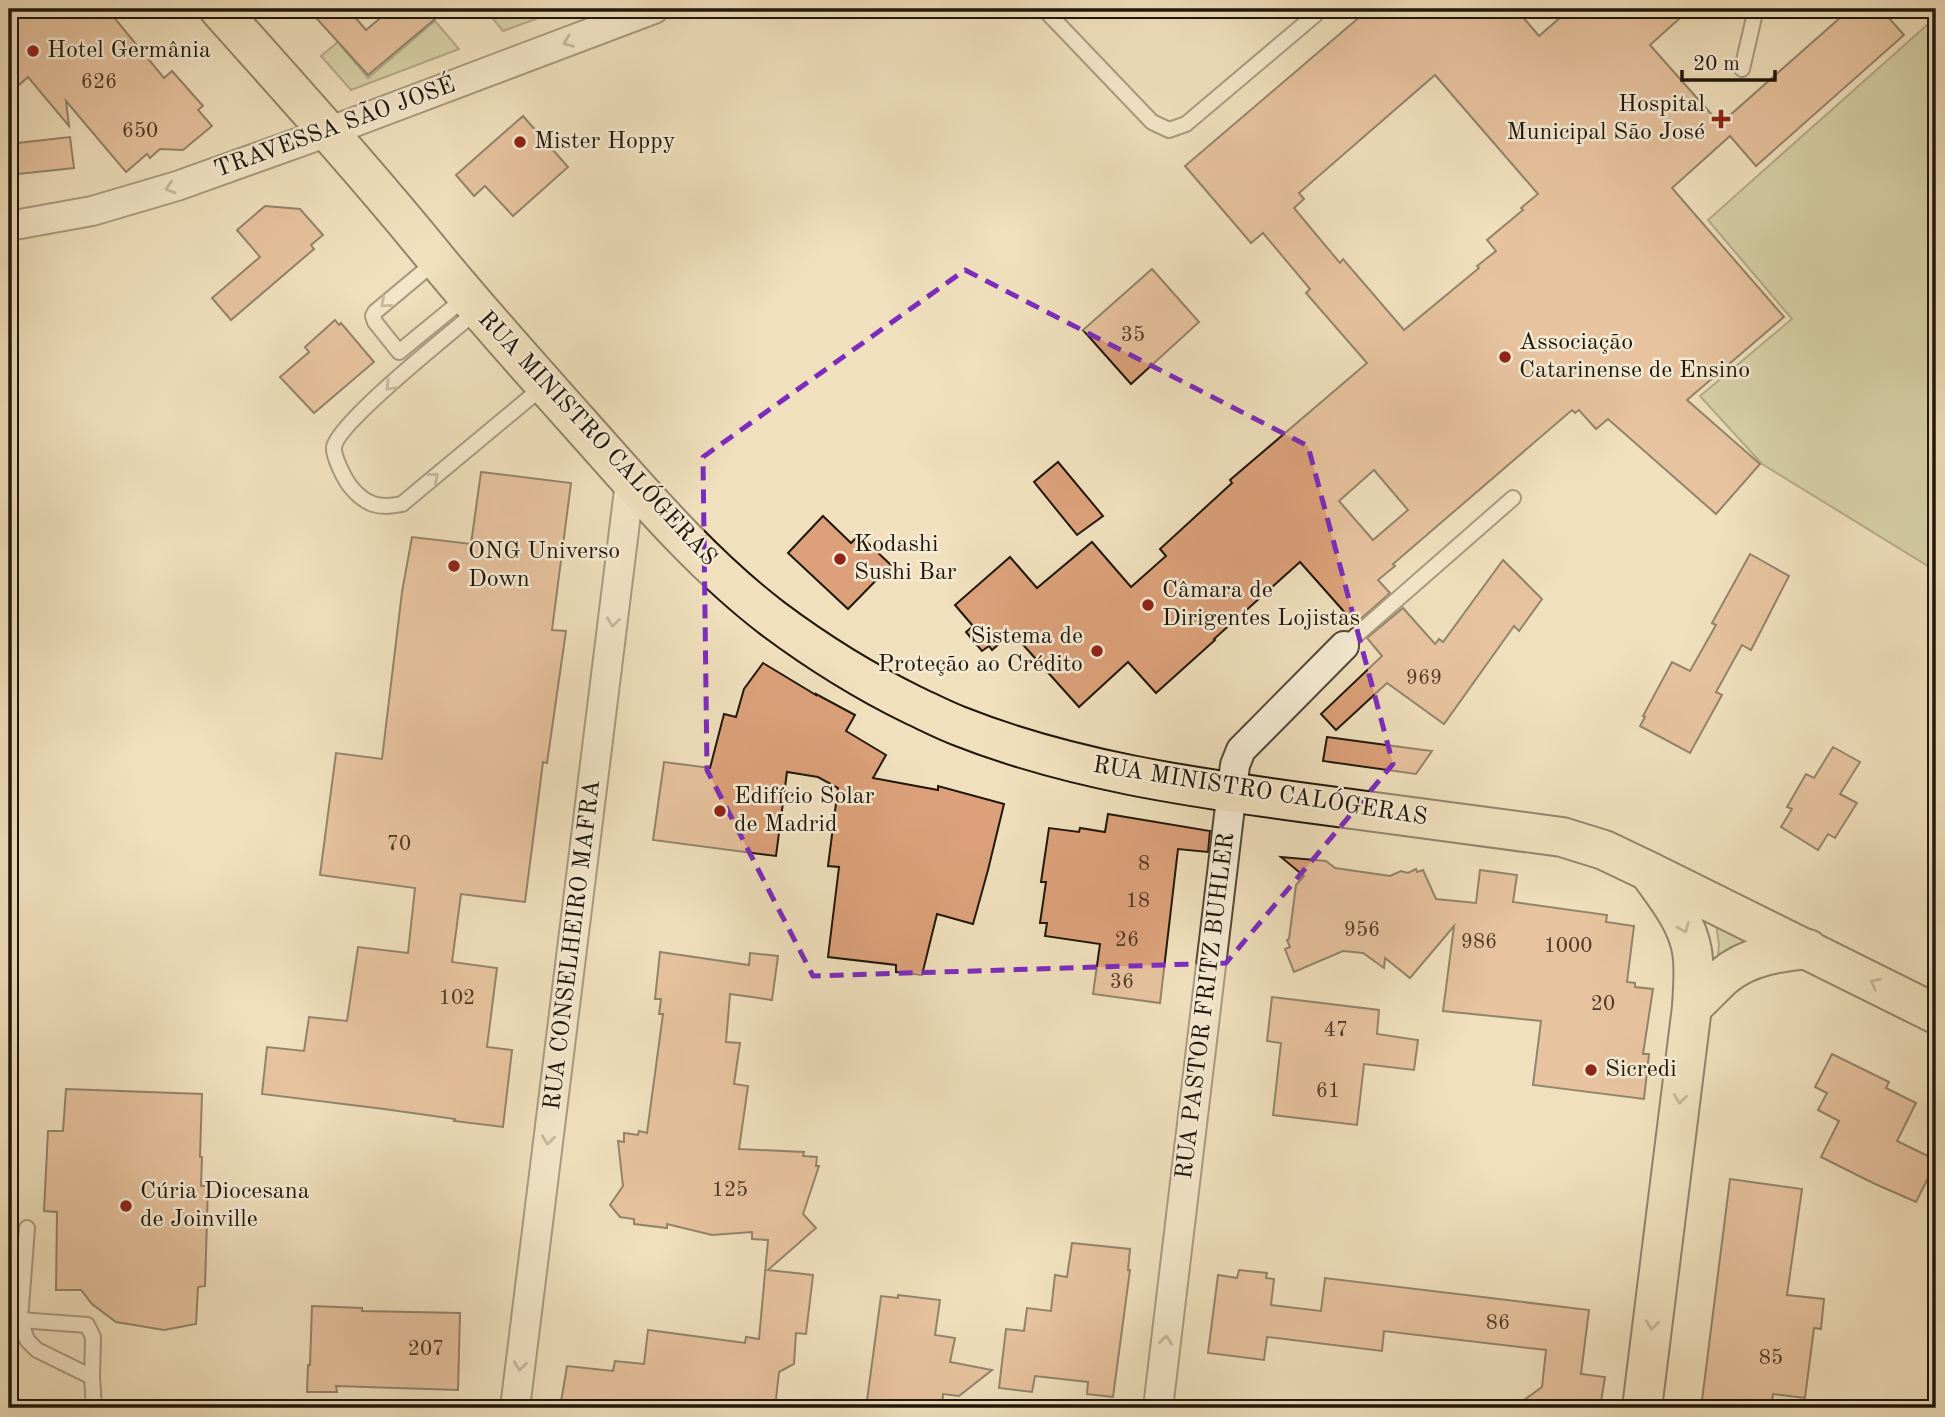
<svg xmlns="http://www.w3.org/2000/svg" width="1945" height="1417" viewBox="0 0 1945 1417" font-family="'Old Standard TT',serif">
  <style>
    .green { fill: #bbc290; stroke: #6d6c4e; stroke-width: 2 }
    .building { fill: #dca17a; stroke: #1f160b; stroke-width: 2; fill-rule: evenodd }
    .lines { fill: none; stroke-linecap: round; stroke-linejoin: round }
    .service-casing { stroke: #534838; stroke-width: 18 }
    .minor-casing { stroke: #534838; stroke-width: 32 }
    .primary-casing { stroke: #1f160b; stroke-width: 42 }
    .service { stroke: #f5ebd4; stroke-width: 14 }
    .minor { stroke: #f5ebd4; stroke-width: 28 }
    .primary { stroke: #f0e0bd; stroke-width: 38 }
    .oneway { stroke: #958b7a }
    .oneway2 { stroke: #92856d }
    .marked { fill: none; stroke: #7b2cbf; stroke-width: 5; stroke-dasharray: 14 9; stroke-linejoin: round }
    .poi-dot { fill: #8f2418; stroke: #f5ebd4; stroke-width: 2.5 }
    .labels { text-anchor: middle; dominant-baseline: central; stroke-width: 5; stroke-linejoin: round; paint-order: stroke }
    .number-label { font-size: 21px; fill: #4e3927 }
    .poi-label { font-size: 24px; fill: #1f160b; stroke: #f5ebd4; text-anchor: start }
    .street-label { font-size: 24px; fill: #1f160b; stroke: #f5ebd4 }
  </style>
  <rect width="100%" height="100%" fill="#f0e0bd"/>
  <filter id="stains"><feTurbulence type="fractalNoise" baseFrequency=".00286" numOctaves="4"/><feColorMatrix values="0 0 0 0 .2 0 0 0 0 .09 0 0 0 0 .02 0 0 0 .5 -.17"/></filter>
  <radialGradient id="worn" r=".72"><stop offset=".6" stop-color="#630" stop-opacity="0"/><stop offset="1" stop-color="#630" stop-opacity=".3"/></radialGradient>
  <g class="green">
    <polygon points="485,9 563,9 503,31"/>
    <polygon points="1936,17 1936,571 1762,464 1700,396 1792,319 1708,220"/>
    <polygon points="435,21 459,49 351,90 321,56 338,42 368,78"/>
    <polygon points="1716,924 1767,937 1716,973 1719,945"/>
  </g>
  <g class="building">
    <polygon points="9,9 107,9 164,78 172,71 203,106 198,110 212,126 183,150 160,149 150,158 147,154 126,172 66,101 69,126 28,77 9,94"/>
    <polygon points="308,9 348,9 366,30 391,9 447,9 368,75"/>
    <path d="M1369,9H1516L1539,36L1570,9H1690L1650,45L1720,124L1850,9H1881L1904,35L1756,166L1730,136L1672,188L1784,317L1687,400L1760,464L1716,514L1608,419L1596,429L1579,410L1575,413L1572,410L1393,564L1395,566L1378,580L1390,593L1355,624L1300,562L1214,639L1215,640L1156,693L1128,662L1079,707L1017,638L1011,643L1006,638L992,650L989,646L982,651L966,632L973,626L955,605L1010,557L1037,588L1092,542L1131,587L1166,556L1160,549L1232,483L1230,480L1367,363L1306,293L1310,289L1263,233L1251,243L1185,166ZM1435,75L1538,194L1521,208L1523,210L1487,240L1496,251L1477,266L1479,268L1404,330L1343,259L1340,263L1294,208L1304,199L1299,193ZM1374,470L1408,510L1373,540L1339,501Z"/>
    <polygon points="523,116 568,167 513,216 485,186 474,196 456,175"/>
    <polygon points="70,137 74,168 9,175 9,144"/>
    <polygon points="265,206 300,209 323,235 311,245 314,249 231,320 212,298 260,257 237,230"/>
    <polygon points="1152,269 1199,322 1131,384 1083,330"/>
    <polygon points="335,320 339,325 341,323 374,362 314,413 280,377 309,352 305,347"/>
    <polygon points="1058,462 1103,516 1077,535 1034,482"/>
    <polygon points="481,472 571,483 552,630 566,631 547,763 543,762 525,902 461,894 452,962 497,968 487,1047 512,1050 503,1127 454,1121 455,1119 384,1109 262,1094 267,1047 304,1051 309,1017 347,1021 358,947 408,953 415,888 320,875 336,753 382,759 402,592 412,537 471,544"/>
    <polygon points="823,516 851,543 859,535 891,565 848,609 788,553"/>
    <polygon points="1750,554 1789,576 1751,650 1742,645 1716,692 1722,695 1690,753 1640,726 1645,717 1643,716 1672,662 1690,671 1716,625 1712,623"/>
    <polygon points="1503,560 1542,599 1519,631 1514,626 1444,724 1387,683 1336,730 1321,714 1382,656 1367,638 1403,608 1435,644 1439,639 1443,642"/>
    <polygon points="763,663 816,695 816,694 855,715 846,731 886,755 873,778 938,790 938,786 1004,804 988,870 973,924 937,914 922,975 896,972 896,965 828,957 839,867 828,866 838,788 818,777 787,772 776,856 653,840 664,762 710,768 724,714 736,717 744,689"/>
    <polygon points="1327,737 1416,749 1432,751 1416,774 1323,761"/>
    <polygon points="1833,747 1860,762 1840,794 1857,803 1835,838 1828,834 1818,850 1781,827 1792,809 1787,807 1806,774 1814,778"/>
    <polygon points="1108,814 1210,831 1208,852 1178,849 1160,1003 1093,994 1100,944 1045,936 1047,923 1040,923 1046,882 1041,882 1049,828 1079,832 1080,828 1105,832"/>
    <polygon points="1281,857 1326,861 1335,868 1390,876 1401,871 1408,873 1416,869 1417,872 1423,870 1436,899 1476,903 1480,870 1517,875 1513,902 1607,915 1606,922 1634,926 1627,982 1635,983 1635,987 1653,989 1643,1054 1649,1054 1644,1099 1533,1085 1541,1021 1443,1011 1454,926 1410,978 1385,958 1384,968 1363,953 1343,951 1294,972 1285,949 1290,947 1287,940 1289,939 1296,885 1304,876"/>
    <polygon points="660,952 749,965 750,953 778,956 772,1000 730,994 726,1042 740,1043 734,1084 748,1086 739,1149 804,1152 803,1156 817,1157 816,1166 819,1166 803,1214 816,1228 768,1270 813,1275 806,1334 796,1333 794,1364 779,1372 775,1408 560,1408 567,1366 613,1371 615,1361 644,1364 648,1330 745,1343 746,1337 759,1339 768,1240 752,1239 752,1232 712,1235 667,1224 667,1228 634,1224 634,1219 620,1217 610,1205 623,1186 618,1141 624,1142 624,1133 638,1135 639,1131 647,1133 663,1014 659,1014 661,999 655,999"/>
    <polygon points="1272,997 1379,1010 1377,1034 1418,1040 1414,1070 1364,1064 1357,1125 1273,1115 1281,1043 1267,1041"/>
    <polygon points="1832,1054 1889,1082 1886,1088 1916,1103 1897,1141 1936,1160 1936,1162 1916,1202 1873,1183 1821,1157 1839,1121 1818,1110 1827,1093 1815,1087"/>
    <polygon points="66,1089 202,1094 200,1157 202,1157 201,1186 208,1186 205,1286 198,1287 196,1324 164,1330 116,1322 92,1304 81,1290 56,1290 57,1212 44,1211 48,1131 63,1131"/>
    <polygon points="1730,1179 1802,1189 1787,1295 1824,1299 1821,1329 1814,1328 1805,1398 1773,1394 1771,1408 1701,1408"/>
    <polygon points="1072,1243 1130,1249 1128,1270 1130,1270 1113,1397 1087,1394 1088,1382 1035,1376 1032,1392 999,1388 1006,1329 1024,1331 1027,1308 1051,1311 1055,1275 1067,1277"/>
    <polygon points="1239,1270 1267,1273 1266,1278 1274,1279 1271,1305 1321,1311 1325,1278 1589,1310 1581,1374 1605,1377 1600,1408 1513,1408 1542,1387 1546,1350 1384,1331 1382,1351 1267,1337 1264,1360 1208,1353 1218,1275 1237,1278"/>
    <polygon points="898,1295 940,1300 935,1335 955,1338 950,1362 992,1370 959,1396 943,1394 942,1408 866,1408 881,1296 898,1298"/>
    <polygon points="312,1306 362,1308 362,1311 460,1313 458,1390 336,1386 337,1392 307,1392 308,1365 310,1365"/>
  </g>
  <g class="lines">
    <g class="service-casing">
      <g id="service">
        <polyline points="1044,9 1152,122 1169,130 1186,124 1315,15 1318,9"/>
        <polyline points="1742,69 1755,13 1754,9"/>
        <polyline points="436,261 375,312 373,316 375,322 399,352 466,297"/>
        <path d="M477,311C454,330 338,423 334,447C333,456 344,478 350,486C365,505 379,509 402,504L545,385"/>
        <polyline points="1344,646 1513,498"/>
        <polyline points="27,1228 20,1320 27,1340 37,1350 92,1377 94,1408"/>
        <polyline points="20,1320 87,1325 93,1337 92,1377"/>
      </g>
    </g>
    <g class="minor-casing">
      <g id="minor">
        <polyline points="9,226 92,211 177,186 328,132 654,9"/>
        <polyline points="515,1408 630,482"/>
        <polyline points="1158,1408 1235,765 1241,750 1344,646"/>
      </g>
    </g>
    <g class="primary-casing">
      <g id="primary">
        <path d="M219,9C293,92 367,174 437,260C483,316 531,369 579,423C640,491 699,562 772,618C816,651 864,681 913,705C928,712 943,720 959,726C1070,770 1189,787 1307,803C1392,814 1477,826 1562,837L1604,850L1648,871L1936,1014"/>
        <path d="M1692,1007C1703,997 1713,986 1724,976C1748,956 1778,952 1808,949"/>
        <path d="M1642,1408L1692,1007C1693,988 1695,969 1692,951C1687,921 1666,896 1649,872"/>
      </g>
    </g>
    <use href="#service" class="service"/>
    <use href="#minor" class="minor"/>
    <use href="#primary" class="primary"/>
  </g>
  <defs><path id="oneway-chevron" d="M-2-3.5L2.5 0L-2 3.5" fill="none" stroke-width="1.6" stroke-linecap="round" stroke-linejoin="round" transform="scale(1.75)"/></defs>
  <g class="oneway">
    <use href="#oneway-chevron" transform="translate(568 42) rotate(159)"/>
    <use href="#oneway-chevron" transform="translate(170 188) rotate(163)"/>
    <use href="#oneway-chevron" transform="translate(385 303) rotate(140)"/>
    <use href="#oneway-chevron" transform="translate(390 386) rotate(136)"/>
    <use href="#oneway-chevron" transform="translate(434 477) rotate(-40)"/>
    <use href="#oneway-chevron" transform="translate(613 622) rotate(97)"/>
    <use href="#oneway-chevron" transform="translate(548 1140) rotate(97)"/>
    <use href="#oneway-chevron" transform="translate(1166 1340) rotate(-83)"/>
    <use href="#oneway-chevron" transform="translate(520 1366) rotate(97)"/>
  </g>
  <g class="oneway2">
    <use href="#oneway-chevron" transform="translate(1684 928) rotate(68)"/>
    <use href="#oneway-chevron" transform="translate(1875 983) rotate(-153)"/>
    <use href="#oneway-chevron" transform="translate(1680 1099) rotate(97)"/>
    <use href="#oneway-chevron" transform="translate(1652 1325) rotate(97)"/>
  </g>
  <path d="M0 0H1945V1417H0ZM965,270L1308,446L1393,764L1226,963L813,976L707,770L703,457Z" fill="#f0e0bd" fill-opacity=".55" fill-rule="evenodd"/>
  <path class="marked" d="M965,270L1308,446L1393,764L1226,963L813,976L707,770L703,457Z"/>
  <g class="poi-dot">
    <circle cx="33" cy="51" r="7"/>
    <path d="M1717.5 108.5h7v7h7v7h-7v7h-7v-7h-7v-7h7z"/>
    <circle cx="520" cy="142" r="7"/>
    <circle cx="1505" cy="357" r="7"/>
    <circle cx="840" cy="559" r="7"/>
    <circle cx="454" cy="566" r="7"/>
    <circle cx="1148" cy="605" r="7"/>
    <circle cx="1097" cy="651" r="7"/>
    <circle cx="720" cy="811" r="7"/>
    <circle cx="1591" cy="1070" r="7"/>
    <circle cx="126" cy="1206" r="7"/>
  </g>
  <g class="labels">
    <g class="number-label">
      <text x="99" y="82">626</text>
      <text x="140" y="131">650</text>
      <text x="1133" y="335">35</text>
      <text x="1424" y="678">969</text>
      <text x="399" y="844">70</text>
      <text x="1144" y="864">8</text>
      <text x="1138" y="901">18</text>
      <text x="1362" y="930">956</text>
      <text x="1127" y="940">26</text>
      <text x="1479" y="942">986</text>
      <text x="1568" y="946">1000</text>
      <text x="1122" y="982">36</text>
      <text x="457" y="998">102</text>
      <text x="1603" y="1004">20</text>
      <text x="1336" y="1030">47</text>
      <text x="1328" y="1091">61</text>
      <text x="730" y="1190">125</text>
      <text x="1498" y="1323">86</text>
      <text x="426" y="1349">207</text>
      <text x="1771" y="1358">85</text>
    </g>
    <g class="poi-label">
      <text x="47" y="51">Hotel Germânia</text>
      <text x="1705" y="105" text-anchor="end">Hospital<tspan x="1705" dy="28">Municipal São José</tspan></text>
      <text x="534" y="142">Mister Hoppy</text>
      <text x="1519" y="343">Associação<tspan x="1519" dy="28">Catarinense de Ensino</tspan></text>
      <text x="854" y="545">Kodashi<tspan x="854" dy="28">Sushi Bar</tspan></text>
      <text x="468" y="552">ONG Universo<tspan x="468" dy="28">Down</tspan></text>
      <text x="1162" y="591">Câmara de<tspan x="1162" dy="28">Dirigentes Lojistas</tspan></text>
      <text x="1083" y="637" text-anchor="end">Sistema de<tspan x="1083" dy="28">Proteção ao Crédito</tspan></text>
      <text x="734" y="797">Edifício Solar<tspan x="734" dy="28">de Madrid</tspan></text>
      <text x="1605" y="1070">Sicredi</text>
      <text x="140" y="1192">Cúria Diocesana<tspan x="140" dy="28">de Joinville</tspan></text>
    </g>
    <g class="street-label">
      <text transform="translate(335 128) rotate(-20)">TRAVESSA SÃO JOSÉ</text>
      <text transform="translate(597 439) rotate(47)">RUA MINISTRO CALÓGERAS</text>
      <text transform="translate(1260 792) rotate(9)">RUA MINISTRO CALÓGERAS</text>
      <text transform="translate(573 945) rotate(-83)">RUA CONSELHEIRO MAFRA</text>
      <text transform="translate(1206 1006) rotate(-83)">RUA PASTOR FRITZ BUHLER</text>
    </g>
  </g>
  <rect width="1945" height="1417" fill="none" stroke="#f0e0bd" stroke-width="35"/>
  <rect x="10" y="10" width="1924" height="1396" fill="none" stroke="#1f160b" stroke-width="3.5"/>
  <rect x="18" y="18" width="1910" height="1382" fill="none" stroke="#1f160b" stroke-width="2"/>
  <path d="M1682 70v10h93v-10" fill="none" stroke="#1f160b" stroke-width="3.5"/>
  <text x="1693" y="70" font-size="21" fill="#1f160b" stroke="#f5ebd4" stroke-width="5" paint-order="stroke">20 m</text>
  <rect width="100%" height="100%" filter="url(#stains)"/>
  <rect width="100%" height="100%" fill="url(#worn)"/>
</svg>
